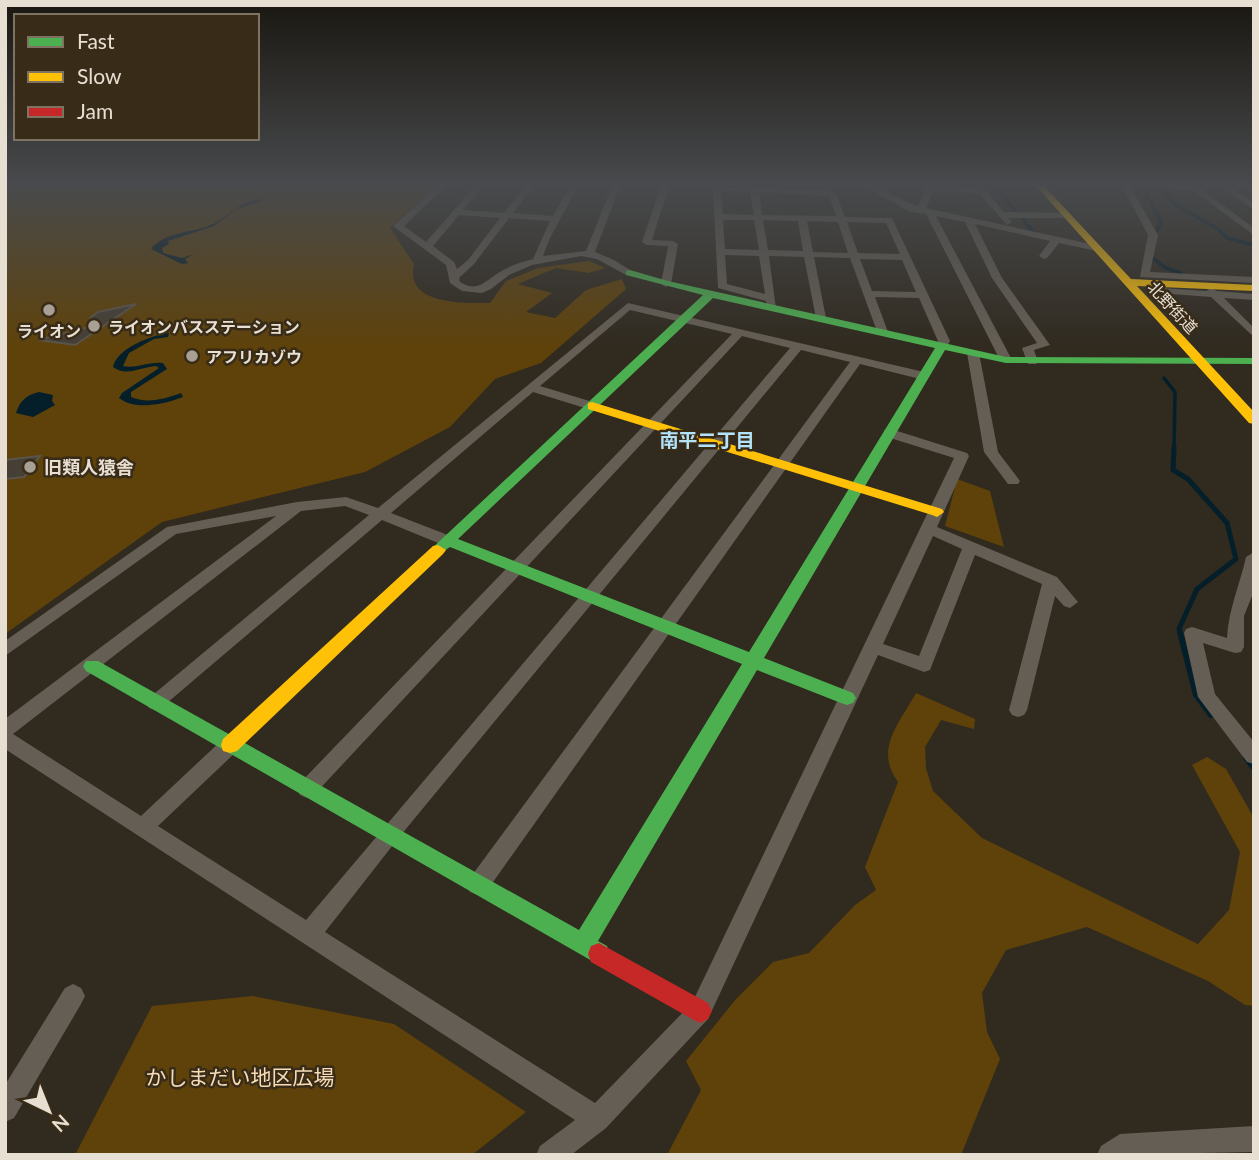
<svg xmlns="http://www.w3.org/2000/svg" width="1259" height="1160" viewBox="0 0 1259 1160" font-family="Lato,'Noto Sans JP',sans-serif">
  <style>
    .green { fill: #5f420a }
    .water { fill: #041f2a }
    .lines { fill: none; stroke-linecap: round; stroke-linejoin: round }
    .stream-far2 { stroke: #041f2a; stroke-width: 3.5 }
    .stream-far1 { stroke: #041f2a; stroke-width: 5 }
    .stream { stroke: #041f2a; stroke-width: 6 }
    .building { fill: #453f36; stroke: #5a544a; stroke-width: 2 }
    .street { fill: #655e54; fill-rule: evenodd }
    .fast { fill: #4caf50; fill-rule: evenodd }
    .slow { fill: #ffc107; fill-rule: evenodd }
    .jam { fill: #c62828; fill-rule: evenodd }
    .rail { stroke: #6c665e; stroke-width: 3.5 }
    .poi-dot { fill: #a8a094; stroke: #382b17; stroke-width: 2.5 }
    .labels { text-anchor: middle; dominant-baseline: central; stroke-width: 5; stroke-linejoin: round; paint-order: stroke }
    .far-street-label { font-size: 16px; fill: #e8dfd3; stroke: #382b17 }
    .far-poi-label { font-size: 16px; font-weight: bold; fill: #e8dfd3; stroke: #382b17; text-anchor: start }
    .poi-label { font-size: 18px; font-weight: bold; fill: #e8dfd3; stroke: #382b17; text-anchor: start }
    .neighbourhood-label { font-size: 19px; font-weight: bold; fill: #b3e3fb; stroke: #382b17 }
    .near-park-label { font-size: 21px; fill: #f6dcb6; stroke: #382b17 }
  </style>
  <rect width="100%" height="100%" fill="#302a1f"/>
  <g class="green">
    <path d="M5,186H437L390,228L414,264C404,305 463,303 490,303L506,281L538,268L589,261L605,268L589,273L556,268L518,284L552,293L526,312L555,318L586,290L622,279L626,289L541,363L495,379L450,427L365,472L162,522L5,634Z"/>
    <polygon points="957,479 990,491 1004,547 945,526"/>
    <path d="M916,693L975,719L974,729L941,720L925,747L926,768L933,791L982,838L1198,944L1229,910L1240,852L1192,765L1207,757L1226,769L1254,818V1006L1245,1005L1208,981L1087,927L1006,950L982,993L987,1032L1000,1059L961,1155H667L701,1090L686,1061L736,999L773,962L809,953L855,905L876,890L865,867L898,782C874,749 899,724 916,693Z"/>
    <polygon points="253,996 394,1024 526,1112 472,1155 75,1155 152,1006"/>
  </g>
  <g class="water">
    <path d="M256,199L264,200L237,209L214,226L168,241L169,244L162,248L163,253L182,258L194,254L185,259L188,263L182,264L151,249C165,231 194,233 213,224C229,216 235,206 256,199Z"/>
    <path d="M169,333L168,337L154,339L129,353L123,366C136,369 149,361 163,363L167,369L131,392V397C147,404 165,399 181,393L183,397C165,404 136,411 119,398L122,393L159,368L156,366C141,367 126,377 113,367C117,348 152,335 169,333Z"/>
    <path d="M39,392L53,395L52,401L55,405L33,417L16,413C20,401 26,395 39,392Z"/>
  </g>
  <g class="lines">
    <g class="stream-far2">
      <polyline points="995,186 1017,213"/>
      <polyline points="1167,189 1166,194 1174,204 1218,229 1227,238 1254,245"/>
      <polyline points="1148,198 1146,194 1152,186"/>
      <polyline points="1151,202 1161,222 1154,236"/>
      <polyline points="1021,217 1034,233"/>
      <polyline points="1152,252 1151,257 1166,268 1181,273"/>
      <polyline points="1164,378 1175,392 1174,449"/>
    </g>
    <polyline class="stream-far1" points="1174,447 1173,470 1188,479 1227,523 1236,559 1197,589 1179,629 1180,633"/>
    <g class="stream">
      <polyline points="1180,632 1196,695 1211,715"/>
      <polyline points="1246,758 1254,768"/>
    </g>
  </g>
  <g class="building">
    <polygon points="136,304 75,345 39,340 93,326 90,318 98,312"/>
    <polygon points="40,456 24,477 5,479 5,460"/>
  </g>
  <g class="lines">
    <g class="street">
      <path d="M438,186H446L404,226L426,242L475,186H483L463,210L504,213L525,186H533L513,213L553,216L570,186H578L549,240L543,256L586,251L612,186H620L595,252L614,260L635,273L626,275L597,259L581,256L532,265L509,275L491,289L482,293L462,291L450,283L446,265L393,226ZM459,215L500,218L468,260L457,269L454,262L433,246ZM509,218L550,221L533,259C521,262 510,266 500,272C484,281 479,293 460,282L459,278L474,264Z"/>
      <polygon points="661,186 669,186 652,240 673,241 678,244 671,284 666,287 661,284 668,246 647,245 642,242"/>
      <path d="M697,186L832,191L836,194L845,217L892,218L950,341L946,348L942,349L936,346L938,341L919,298L875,297L888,332L878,334L850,258L814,257L826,318L821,321L816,318L804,257L769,256L776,309H768L766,301L718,288L713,189ZM721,190L750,192L754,215L723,214ZM759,192L829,196L836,216L762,215ZM723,220H754L759,250L725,249ZM763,220L798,221L803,251L768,250ZM807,221L838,222L848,253L813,252ZM847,222L886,223L900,254L858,253ZM725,255L759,256L765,294L727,284ZM860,259L902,260L916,292L872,291Z"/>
      <path d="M864,186C882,185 900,201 918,206L928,186L976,189L974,186H982L1004,212L1070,213V217L1067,218H1008L1012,222L1007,225L980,194L934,190L926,208L1100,246V250L1097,251L1059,243L1047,258L1044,259L1039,256L1050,241L975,224L1002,278L1050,345L1034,350L1038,362L1036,364H1028L1022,348L1037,343L992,278L965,222L936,216L1012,360L1010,362L1006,363L1000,360L926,214L910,212Z"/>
      <polygon points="1122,186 1130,186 1158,235 1150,272 1254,277 1254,283 1140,277 1148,235"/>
      <polygon points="1150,186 1197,186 1254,228 1254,235 1192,190 1154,188"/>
      <polygon points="1220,186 1229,186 1254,203 1254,210"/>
      <polygon points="1162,288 1206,291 1211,288 1217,291 1254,294 1254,300 1224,298 1254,328 1254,337 1211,297 1158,293 1157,291"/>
      <path d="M628,303L924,372L930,376L924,380L860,364L486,892L478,895L470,892L467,885L470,878L850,362L801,350L396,841L325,932L595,1103L692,1003L954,458L884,436V430H894L967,453L969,456L937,527L1057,577L1078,602L1070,608L1064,606L1055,596L1027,710L1024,715L1018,717L1012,715L1009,710L1042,584L975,555L930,670L924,672L878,655L708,1019L606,1128L571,1155H536L540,1146L575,1120L5,749V719L276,516L176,534L5,656V641L167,527L297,502L346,497L378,508ZM630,310L732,334L300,783L297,789L300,795L307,798L314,795L742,336L790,348L306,920L158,826L237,751L239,745L237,739L230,737L223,739L141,816L13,734L301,511L345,506L369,515L149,698L146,703L149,708L155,710L161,708L382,520L443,545H453L456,541L453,537L391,513L533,392L588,409H596V403L540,386ZM933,536L962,549L919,656L883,644Z"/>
      <polygon points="973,350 979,353 998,452 1020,481 1018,484 1008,484 984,452 967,353"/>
      <path d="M1254,552V591L1244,616V647L1241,652L1235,653L1203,643L1215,694L1254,742V764L1247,762L1198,697L1184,633L1186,629L1192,627L1227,638C1228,611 1240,584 1246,557Z"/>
      <polygon points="73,984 81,988 85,996 81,1004 14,1118 5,1122 5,1085 65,988"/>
      <polygon points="1254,1126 1254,1152 1097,1155 1101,1146 1120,1134"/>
    </g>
    <path class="fast" d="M630,270L668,281L1006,357L1254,358V364L1006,363L945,350L764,658L853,693L856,698L853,703L847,705L841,703L757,670L598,941L607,946L610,954L607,962L599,965L86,671L83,666L86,661H98L579,930L742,664L450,547L438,555L430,550L703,295L626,275V271ZM713,298L935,348L749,652L458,539Z"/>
    <g class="slow">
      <polygon points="1036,186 1044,186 1131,279 1254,285 1254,291 1137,286 1254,412 1254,424 1249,423"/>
      <polygon points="592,402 942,509 944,512 937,517 932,515 588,409 588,403"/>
      <polygon points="438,545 446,550 443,554 237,751 230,753 223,751 221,745 223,739 433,546"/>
    </g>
    <polygon class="jam" points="599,943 708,1003 712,1011 708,1019 700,1023 692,1019 591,962 588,954 591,946"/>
    <polyline class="rail" points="1248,186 1254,190"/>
  </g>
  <linearGradient id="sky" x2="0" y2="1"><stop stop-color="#1a1711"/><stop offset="0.53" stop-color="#484a4d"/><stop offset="1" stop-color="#484a4d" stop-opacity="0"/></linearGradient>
  <rect width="1259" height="348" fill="url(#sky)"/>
  <g class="poi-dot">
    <circle cx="49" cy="310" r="7"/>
    <circle cx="94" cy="326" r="7"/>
    <circle cx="192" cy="356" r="7"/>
    <circle cx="30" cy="467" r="7"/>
  </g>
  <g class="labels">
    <g class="far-street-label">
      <text transform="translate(1173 307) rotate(47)">北野街道</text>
    </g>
    <g class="far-poi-label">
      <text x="108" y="326">ライオンバスステーション</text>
      <text x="49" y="330" text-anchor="middle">ライオン</text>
      <text x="206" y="356">アフリカゾウ</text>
    </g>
    <g class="poi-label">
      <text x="44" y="467">旧類人猿舎</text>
    </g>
    <g class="neighbourhood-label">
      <text x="707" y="439">南平二丁目</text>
    </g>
    <g class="near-park-label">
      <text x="240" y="1076">かしまだい地区広場</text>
    </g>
  </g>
  <rect width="1259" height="1160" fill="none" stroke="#e8dfd3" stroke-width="14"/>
  <rect x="14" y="14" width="245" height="126" fill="#382b17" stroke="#7e7362" stroke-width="2"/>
  <rect x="28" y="37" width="35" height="10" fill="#4caf50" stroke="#7e7362" stroke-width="2"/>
  <text x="77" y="49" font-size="21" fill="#e8dfd3">Fast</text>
  <rect x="28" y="72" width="35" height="10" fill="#ffc107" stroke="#7e7362" stroke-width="2"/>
  <text x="77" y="84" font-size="21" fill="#e8dfd3">Slow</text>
  <rect x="28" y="107" width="35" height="10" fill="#c62828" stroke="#7e7362" stroke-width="2"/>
  <text x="77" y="119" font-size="21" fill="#e8dfd3">Jam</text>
  <g transform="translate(49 1111) rotate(137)" stroke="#382b17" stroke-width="5" paint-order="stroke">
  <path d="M0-5L12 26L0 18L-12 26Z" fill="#e8dfd3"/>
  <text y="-10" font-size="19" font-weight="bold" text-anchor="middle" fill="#e8dfd3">N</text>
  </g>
</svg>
